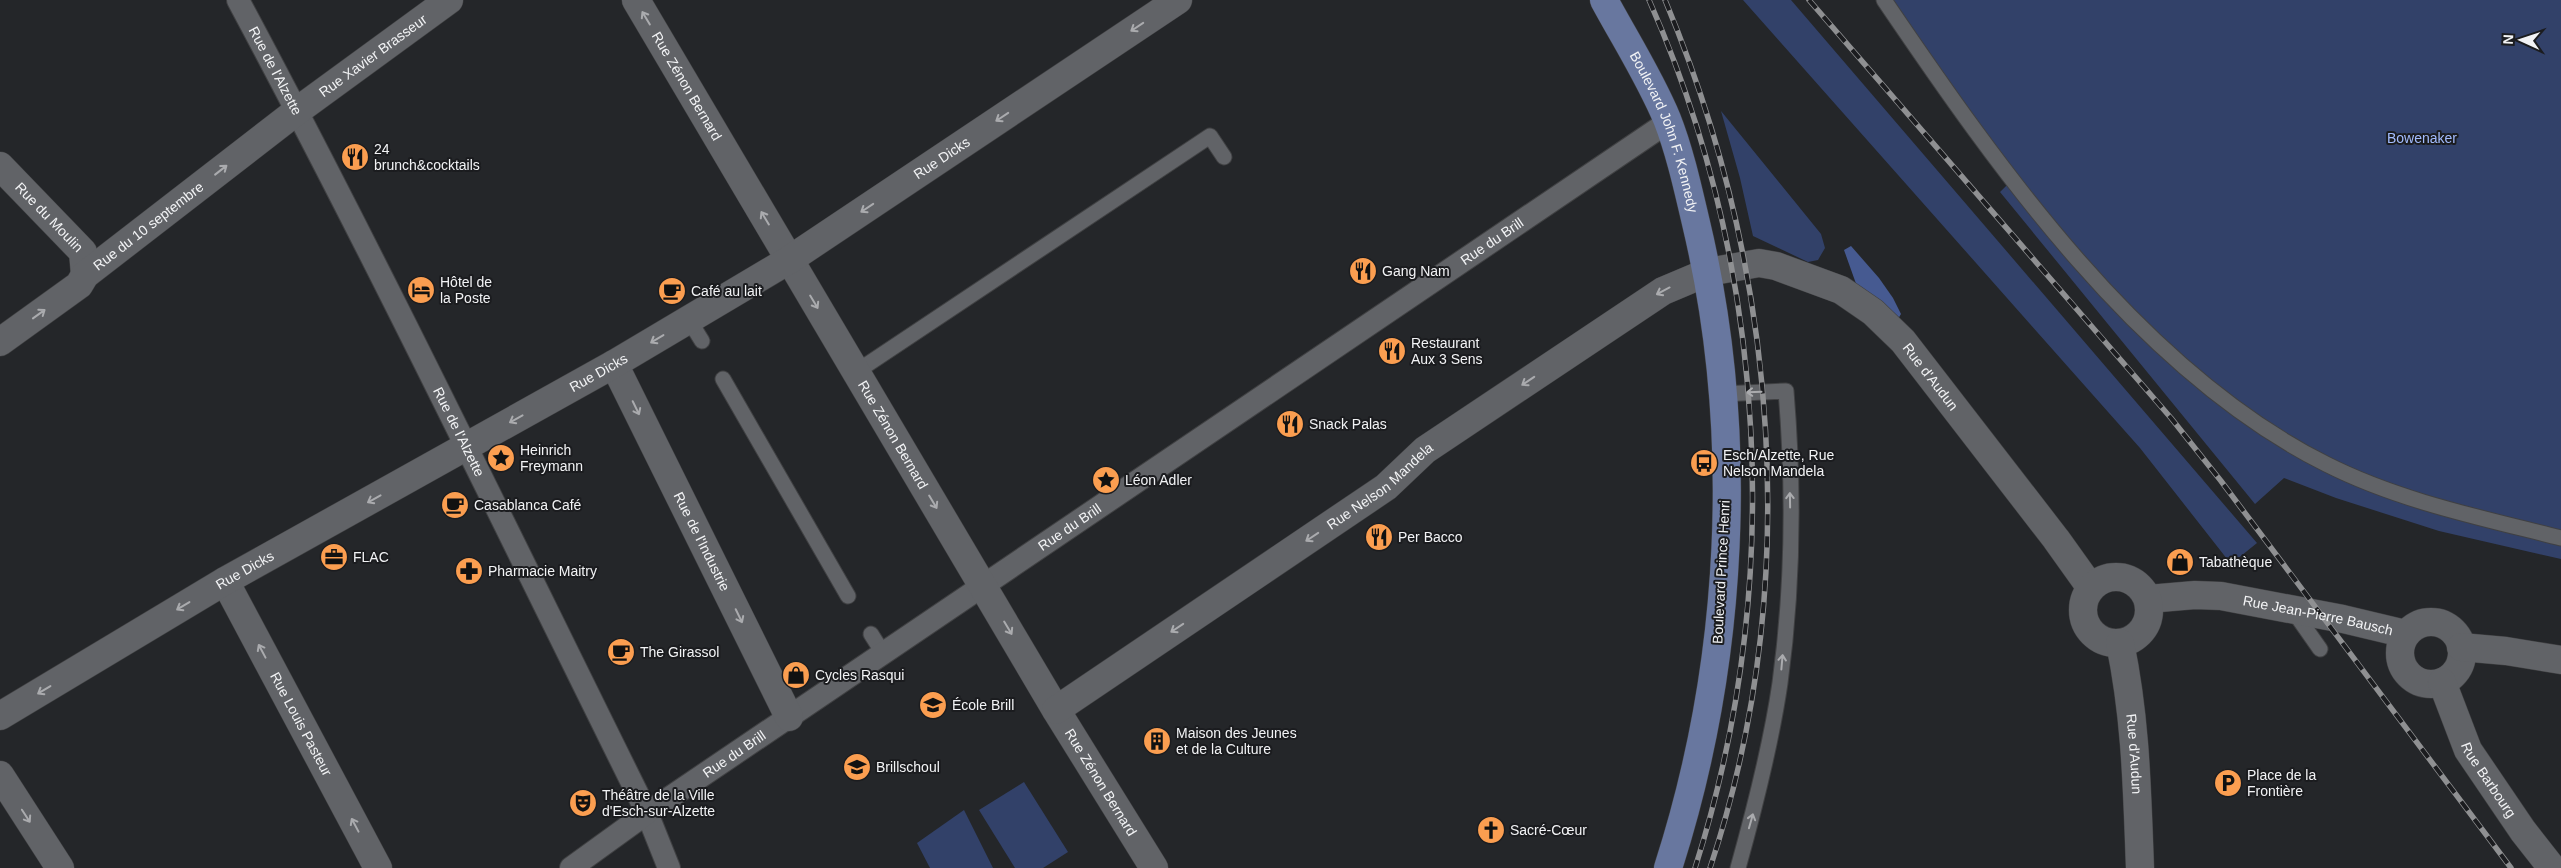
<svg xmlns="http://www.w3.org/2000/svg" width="2561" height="868" viewBox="0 0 2561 868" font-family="Helvetica,sans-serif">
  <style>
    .green { fill: #324169 }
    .forest { fill: #465a91 }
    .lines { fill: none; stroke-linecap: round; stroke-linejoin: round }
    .service-casing { stroke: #404143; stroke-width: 17 }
    .pedestrian-casing { stroke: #404143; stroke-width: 24 }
    .minor-casing { stroke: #404143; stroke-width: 29 }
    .tertiary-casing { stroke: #404143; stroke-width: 29 }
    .primary-casing { stroke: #404143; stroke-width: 29 }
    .service { stroke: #616367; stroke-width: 15 }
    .pedestrian { stroke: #616367; stroke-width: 22 }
    .minor { stroke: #616367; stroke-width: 28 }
    .tertiary { stroke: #616367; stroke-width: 28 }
    .primary { stroke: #68779f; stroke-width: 28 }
    .rail-casing { stroke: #8f9092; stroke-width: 5.5 }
    .rail { stroke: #1b1c1f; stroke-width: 4; stroke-dasharray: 11; stroke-linecap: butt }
    .oneway { stroke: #aaabae }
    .labels { text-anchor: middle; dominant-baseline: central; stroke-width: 4; stroke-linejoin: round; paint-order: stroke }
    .street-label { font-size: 14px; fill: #f2f3f5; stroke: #1b1c1f }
    .park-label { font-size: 14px; fill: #a3bcfe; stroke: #1b1c1f }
    .poi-label { font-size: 14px; fill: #f2f3f5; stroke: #1b1c1f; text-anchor: start }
  </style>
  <rect width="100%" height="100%" fill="#242629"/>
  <g class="green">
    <polygon points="1743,0 1791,0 2257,543 2231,564 2140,448"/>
    <polygon points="1884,0 2561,0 2561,559 2439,531 2336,498 2284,478 2255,504 2000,192 2011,181"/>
    <polygon points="1721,111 1821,234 1825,248 1818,260 1808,262 1753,236 1740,178"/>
    <polygon points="1024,782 1068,852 1043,868 1015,868 979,810"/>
    <polygon points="964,810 993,868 930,868 917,843"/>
  </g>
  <polygon class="forest" points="1851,246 1879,278 1893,298 1901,314 1898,319 1859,292 1844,250"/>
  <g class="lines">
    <g class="service-casing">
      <g id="service">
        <path d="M1884,0C1998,168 2140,371 2326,464C2399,501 2482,518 2561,538"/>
        <polyline points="689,320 702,341"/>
        <polyline points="856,372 1210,136 1224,157"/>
        <polyline points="723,379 848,596"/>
        <path d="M1722,394L1786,391C1794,488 1793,587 1780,683C1771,745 1755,807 1738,868"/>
        <polyline points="2292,609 2320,649"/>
        <polyline points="871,634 883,653"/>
      </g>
    </g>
    <g class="pedestrian-casing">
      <g id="pedestrian">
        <path id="s1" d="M238,0C381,267 512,541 647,813L669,868"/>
        <path id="s2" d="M571,868L647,813L1668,122"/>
      </g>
    </g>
    <g class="minor-casing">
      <g id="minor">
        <path id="s3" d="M636,0L1056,710L1154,868"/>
        <path id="s4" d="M0,166L83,252L85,275"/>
        <path id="s5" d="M0,342L79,285L85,275L297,111L449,0"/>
        <path id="s6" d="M614,364L789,717"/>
        <path id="s7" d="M225,581L378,868"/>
        <path id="s8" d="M2148,599L2195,595L2221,596L2343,619L2406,634"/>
        <circle cx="2431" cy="653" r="31"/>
        <polyline points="2461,647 2506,651 2561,660"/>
        <path id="s9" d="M2442,682L2468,750L2523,831L2552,868"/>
        <path id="s10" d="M1056,710L1386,487L1425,450L1663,291L1708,272L1759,263L1776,266L1841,290L1873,312L1903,341L2056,539L2091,588"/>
        <path id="s11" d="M0,716L225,581L614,364L789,260L1178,0"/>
        <polyline points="0,775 60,868"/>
      </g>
    </g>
    <g class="tertiary-casing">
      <g id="tertiary">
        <circle cx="2116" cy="610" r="33"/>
        <path id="s12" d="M2120,643C2136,720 2137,790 2140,868"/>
      </g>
    </g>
    <g class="primary-casing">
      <g id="primary">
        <path id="s13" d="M1604,0C1625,39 1650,78 1667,119C1680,152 1688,189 1696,223C1746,433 1734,663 1668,868"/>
      </g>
    </g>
    <use href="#service" class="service"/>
    <use href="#pedestrian" class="pedestrian"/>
    <use href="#minor" class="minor"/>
    <use href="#tertiary" class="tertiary"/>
    <use href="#primary" class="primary"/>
    <g class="rail-casing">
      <g id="rail">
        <path d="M1649,0C1769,271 1785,586 1695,868"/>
        <path d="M1665,0C1779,272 1804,586 1710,868"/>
        <polyline points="1809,0 2171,418 2221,481 2511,868"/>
      </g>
    </g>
    <use href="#rail" class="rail"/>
  </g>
  <defs><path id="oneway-shaft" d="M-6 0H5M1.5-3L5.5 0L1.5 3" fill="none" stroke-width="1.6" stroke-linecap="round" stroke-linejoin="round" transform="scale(1.25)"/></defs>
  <g class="oneway">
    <use href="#oneway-shaft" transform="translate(646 18) rotate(-121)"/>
    <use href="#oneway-shaft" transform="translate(1137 27) rotate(146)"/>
    <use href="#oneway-shaft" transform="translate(1002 117) rotate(146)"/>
    <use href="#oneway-shaft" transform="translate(221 170) rotate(-38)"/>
    <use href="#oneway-shaft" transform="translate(867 208) rotate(146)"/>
    <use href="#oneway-shaft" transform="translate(765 218) rotate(-121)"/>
    <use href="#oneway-shaft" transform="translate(1663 291) rotate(152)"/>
    <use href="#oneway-shaft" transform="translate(814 302) rotate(59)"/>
    <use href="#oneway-shaft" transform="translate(39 314) rotate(-36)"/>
    <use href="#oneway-shaft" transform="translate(657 339) rotate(149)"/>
    <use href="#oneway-shaft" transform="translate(1528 381) rotate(146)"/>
    <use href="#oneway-shaft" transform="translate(1754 392) rotate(178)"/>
    <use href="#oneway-shaft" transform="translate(636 408) rotate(64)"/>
    <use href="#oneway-shaft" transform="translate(516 419) rotate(151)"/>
    <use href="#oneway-shaft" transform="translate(374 499) rotate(151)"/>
    <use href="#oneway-shaft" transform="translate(1790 500) rotate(-91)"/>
    <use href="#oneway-shaft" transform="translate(933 502) rotate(59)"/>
    <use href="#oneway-shaft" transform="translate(1312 537) rotate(146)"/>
    <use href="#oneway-shaft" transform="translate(183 606) rotate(149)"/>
    <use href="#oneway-shaft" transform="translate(739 616) rotate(64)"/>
    <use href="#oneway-shaft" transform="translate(1008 628) rotate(59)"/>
    <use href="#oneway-shaft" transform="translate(1177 628) rotate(146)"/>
    <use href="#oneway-shaft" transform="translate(262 651) rotate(-118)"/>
    <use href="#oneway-shaft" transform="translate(1782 662) rotate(-85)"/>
    <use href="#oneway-shaft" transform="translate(44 690) rotate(149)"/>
    <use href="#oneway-shaft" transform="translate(26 816) rotate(57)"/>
    <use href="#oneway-shaft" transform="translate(1751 821) rotate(-74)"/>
    <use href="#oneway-shaft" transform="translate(355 825) rotate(-118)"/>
  </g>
  <defs>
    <g id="restaurant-disc" transform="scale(1.4375)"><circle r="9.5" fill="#fb9e50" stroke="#1b1c1f"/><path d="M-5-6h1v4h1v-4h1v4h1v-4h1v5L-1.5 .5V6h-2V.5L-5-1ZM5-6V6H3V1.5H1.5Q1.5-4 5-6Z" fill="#111"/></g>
    <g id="hotel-disc" transform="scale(1.4375)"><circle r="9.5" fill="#fb9e50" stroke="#1b1c1f"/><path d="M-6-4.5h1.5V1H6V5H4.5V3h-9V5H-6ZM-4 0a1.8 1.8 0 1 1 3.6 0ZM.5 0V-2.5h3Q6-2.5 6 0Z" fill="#111"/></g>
    <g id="cafe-disc" transform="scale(1.4375)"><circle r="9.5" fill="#fb9e50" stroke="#1b1c1f"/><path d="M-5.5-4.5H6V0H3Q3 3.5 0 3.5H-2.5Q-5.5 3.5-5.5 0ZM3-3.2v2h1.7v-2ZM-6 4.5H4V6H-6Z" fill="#111"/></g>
    <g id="sight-disc" transform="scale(1.4375)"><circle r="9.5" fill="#fb9e50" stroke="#1b1c1f"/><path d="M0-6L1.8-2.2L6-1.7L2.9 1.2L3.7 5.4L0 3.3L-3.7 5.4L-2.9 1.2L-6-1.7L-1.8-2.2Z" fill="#111"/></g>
    <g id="bus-disc" transform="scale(1.4375)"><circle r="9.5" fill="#fb9e50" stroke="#1b1c1f"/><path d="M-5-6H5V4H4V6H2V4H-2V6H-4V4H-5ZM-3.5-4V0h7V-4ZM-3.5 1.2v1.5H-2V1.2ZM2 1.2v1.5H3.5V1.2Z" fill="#111"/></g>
    <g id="office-disc" transform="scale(1.4375)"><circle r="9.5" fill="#fb9e50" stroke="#1b1c1f"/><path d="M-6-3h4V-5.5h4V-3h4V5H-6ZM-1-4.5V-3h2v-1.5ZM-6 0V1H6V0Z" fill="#111"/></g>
    <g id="shop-disc" transform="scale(1.4375)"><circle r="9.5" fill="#fb9e50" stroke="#1b1c1f"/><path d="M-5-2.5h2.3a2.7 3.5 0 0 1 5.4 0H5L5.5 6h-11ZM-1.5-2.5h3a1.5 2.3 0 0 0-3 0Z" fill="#111"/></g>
    <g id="pharmacy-disc" transform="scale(1.4375)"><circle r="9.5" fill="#fb9e50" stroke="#1b1c1f"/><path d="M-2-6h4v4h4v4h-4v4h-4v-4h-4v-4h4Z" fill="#111"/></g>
    <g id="school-disc" transform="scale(1.4375)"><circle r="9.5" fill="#fb9e50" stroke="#1b1c1f"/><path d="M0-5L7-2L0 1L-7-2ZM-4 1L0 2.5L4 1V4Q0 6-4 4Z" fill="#111"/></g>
    <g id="building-disc" transform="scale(1.4375)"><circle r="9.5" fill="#fb9e50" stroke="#1b1c1f"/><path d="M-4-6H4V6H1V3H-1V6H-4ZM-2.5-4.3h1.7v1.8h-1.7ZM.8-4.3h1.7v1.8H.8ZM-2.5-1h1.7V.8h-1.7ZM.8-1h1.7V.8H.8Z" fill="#111"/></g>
    <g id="parking-disc" transform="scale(1.4375)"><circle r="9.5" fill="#fb9e50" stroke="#1b1c1f"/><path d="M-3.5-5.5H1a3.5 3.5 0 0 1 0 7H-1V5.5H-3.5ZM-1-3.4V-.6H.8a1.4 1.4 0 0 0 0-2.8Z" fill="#111"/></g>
    <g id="theatre-disc" transform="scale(1.4375)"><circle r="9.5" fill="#fb9e50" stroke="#1b1c1f"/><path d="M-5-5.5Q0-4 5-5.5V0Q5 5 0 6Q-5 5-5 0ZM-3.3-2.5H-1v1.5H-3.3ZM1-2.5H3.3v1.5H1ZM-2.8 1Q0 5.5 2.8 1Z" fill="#111"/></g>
    <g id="church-disc" transform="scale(1.4375)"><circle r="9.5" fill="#fb9e50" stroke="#1b1c1f"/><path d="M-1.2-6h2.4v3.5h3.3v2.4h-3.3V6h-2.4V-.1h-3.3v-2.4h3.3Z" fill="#111"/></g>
  </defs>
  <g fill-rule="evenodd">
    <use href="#restaurant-disc" x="355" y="157"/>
    <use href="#restaurant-disc" x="1363" y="271"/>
    <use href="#hotel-disc" x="421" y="290"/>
    <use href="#cafe-disc" x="672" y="291"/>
    <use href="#restaurant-disc" x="1392" y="351"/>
    <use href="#restaurant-disc" x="1290" y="424"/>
    <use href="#sight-disc" x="501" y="458"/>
    <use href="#bus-disc" x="1704" y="463"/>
    <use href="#sight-disc" x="1106" y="480"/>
    <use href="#cafe-disc" x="455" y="505"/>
    <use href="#restaurant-disc" x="1379" y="537"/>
    <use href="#office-disc" x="334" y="557"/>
    <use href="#shop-disc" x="2180" y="562"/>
    <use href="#pharmacy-disc" x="469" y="571"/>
    <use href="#cafe-disc" x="621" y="652"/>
    <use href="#shop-disc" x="796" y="675"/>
    <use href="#school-disc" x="933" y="705"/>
    <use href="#building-disc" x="1157" y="741"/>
    <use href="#school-disc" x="857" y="767"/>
    <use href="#parking-disc" x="2228" y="783"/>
    <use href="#theatre-disc" x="583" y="803"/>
    <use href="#church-disc" x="1491" y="830"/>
  </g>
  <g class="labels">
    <g class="street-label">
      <text stroke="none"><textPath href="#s5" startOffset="471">Rue Xavier Brasseur</textPath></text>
      <text stroke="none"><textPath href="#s1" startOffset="80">Rue de l'Alzette</textPath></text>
      <text stroke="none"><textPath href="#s3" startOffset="100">Rue Zénon Bernard</textPath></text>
      <text stroke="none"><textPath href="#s13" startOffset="146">Boulevard John F. Kennedy</textPath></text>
      <text stroke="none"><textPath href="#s11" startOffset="1095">Rue Dicks</textPath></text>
      <text stroke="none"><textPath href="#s4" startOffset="71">Rue du Moulin</textPath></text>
      <text stroke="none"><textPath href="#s5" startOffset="189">Rue du 10 septembre</textPath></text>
      <text stroke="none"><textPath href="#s2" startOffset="1114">Rue du Brill</textPath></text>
      <text stroke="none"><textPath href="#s11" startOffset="690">Rue Dicks</textPath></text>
      <text stroke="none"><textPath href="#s10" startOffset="1051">Rue d'Audun</textPath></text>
      <text stroke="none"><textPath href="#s1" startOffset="485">Rue de l'Alzette</textPath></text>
      <text stroke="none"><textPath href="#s3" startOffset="505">Rue Zénon Bernard</textPath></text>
      <text stroke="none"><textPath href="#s10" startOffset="394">Rue Nelson Mandela</textPath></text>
      <text stroke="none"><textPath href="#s2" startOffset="604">Rue du Brill</textPath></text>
      <text stroke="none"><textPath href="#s6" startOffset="198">Rue de l'Industrie</textPath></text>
      <text stroke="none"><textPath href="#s11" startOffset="285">Rue Dicks</textPath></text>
      <text transform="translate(1721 572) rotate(-87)">Boulevard Prince Henri</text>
      <text stroke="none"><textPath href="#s8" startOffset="172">Rue Jean-Pierre Bausch</textPath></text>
      <text stroke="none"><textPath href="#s7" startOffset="162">Rue Louis Pasteur</textPath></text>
      <text stroke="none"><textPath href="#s2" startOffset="199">Rue du Brill</textPath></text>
      <text stroke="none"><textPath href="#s12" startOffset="112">Rue d'Audun</textPath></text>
      <text stroke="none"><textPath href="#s9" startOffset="109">Rue Barbourg</textPath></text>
      <text stroke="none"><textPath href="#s3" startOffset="910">Rue Zénon Bernard</textPath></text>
    </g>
    <g class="park-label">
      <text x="2422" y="138">Bowenaker</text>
    </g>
    <g class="poi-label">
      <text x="374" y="149">24<tspan x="374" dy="16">brunch&amp;cocktails</tspan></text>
      <text x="1382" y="271">Gang Nam</text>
      <text x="440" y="282">Hôtel de<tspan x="440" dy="16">la Poste</tspan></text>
      <text x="691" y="291">Café au lait</text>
      <text x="1411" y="343">Restaurant<tspan x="1411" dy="16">Aux 3 Sens</tspan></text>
      <text x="1309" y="424">Snack Palas</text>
      <text x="520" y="450">Heinrich<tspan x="520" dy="16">Freymann</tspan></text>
      <text x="1723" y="455">Esch/Alzette, Rue<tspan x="1723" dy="16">Nelson Mandela</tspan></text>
      <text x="1125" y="480">Léon Adler</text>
      <text x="474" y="505">Casablanca Café</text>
      <text x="1398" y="537">Per Bacco</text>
      <text x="353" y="557">FLAC</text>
      <text x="2199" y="562">Tabathèque</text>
      <text x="488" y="571">Pharmacie Maitry</text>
      <text x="640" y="652">The Girassol</text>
      <text x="815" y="675">Cycles Rasqui</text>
      <text x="952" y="705">École Brill</text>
      <text x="1176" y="733">Maison des Jeunes<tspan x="1176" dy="16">et de la Culture</tspan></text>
      <text x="876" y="767">Brillschoul</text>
      <text x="2247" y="775">Place de la<tspan x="2247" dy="16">Frontière</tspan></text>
      <text x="602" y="795">Théâtre de la Ville<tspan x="602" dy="16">d'Esch-sur-Alzette</tspan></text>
      <text x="1510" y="830">Sacré-Cœur</text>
    </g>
  </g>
  <g transform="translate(2521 40) rotate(273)" stroke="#1b1c1f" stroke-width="4" paint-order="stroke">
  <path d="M0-4L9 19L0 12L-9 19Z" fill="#f2f3f5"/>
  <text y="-8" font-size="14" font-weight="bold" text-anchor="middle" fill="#f2f3f5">N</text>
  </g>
</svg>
